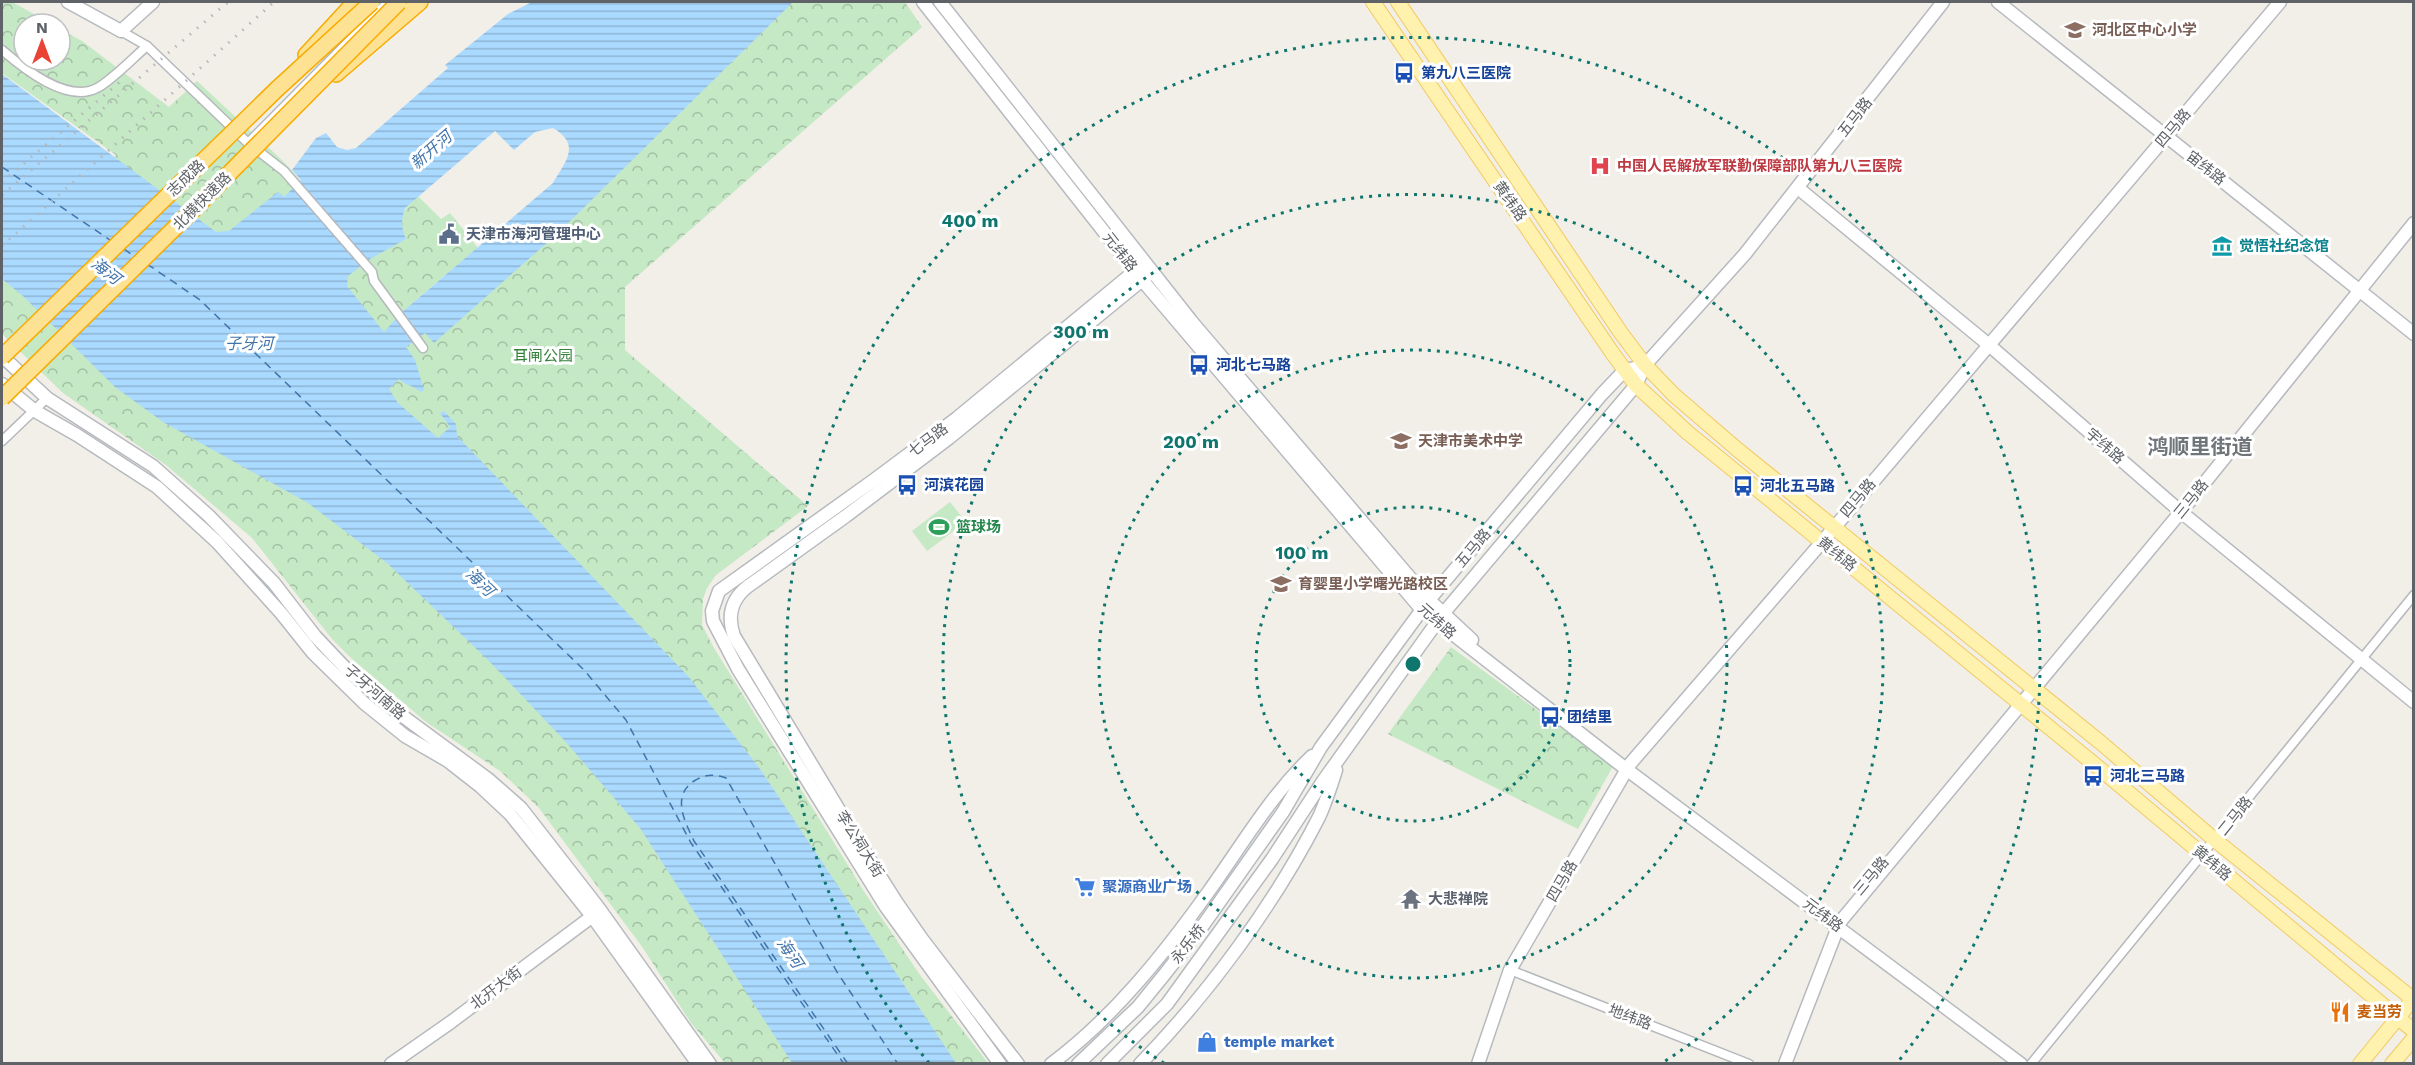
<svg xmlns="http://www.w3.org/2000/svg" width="2415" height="1065" viewBox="0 0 2415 1065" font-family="'Work Sans','Noto Sans SC',sans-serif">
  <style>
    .forest { fill: url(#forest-crowns) }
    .pitch { fill: #c5e8c5 }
    .water { fill: url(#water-rules); fill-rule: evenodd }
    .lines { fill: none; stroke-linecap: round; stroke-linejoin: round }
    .ferry { stroke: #4174aa; stroke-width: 1.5; stroke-dasharray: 8 6; stroke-linecap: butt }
    .street-casing { stroke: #b5b8bc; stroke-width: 11 }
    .secondary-casing { stroke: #b6babf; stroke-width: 15 }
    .primary-casing { stroke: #f2c960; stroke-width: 16 }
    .highway-casing { stroke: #f9ab00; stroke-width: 18 }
    .street { stroke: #fff; stroke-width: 8 }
    .secondary { stroke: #fff; stroke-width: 12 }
    .primary { stroke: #fff2af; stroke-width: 14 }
    .highway { stroke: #fde293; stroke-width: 15 }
    .rail { stroke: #b6b7b8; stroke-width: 3; stroke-dasharray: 1.5 8; stroke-linecap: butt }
    .highway-bridge-casing { stroke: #f9ab00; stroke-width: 18; stroke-linecap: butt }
    .highway-bridge { stroke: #fde293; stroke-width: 15 }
    .ring { fill: none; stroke: #0f766e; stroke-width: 3; stroke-dasharray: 3 6 }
    .labels { text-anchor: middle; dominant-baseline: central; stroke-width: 6; stroke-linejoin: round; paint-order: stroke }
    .education-label { font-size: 15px; font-weight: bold; fill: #785e54; stroke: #fff; text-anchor: start }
    .transit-label { font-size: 15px; font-weight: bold; fill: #164399; stroke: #fff; text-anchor: start }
    .street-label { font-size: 15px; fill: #5f6368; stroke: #fff }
    .health-label { font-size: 15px; font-weight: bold; fill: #be3a42; stroke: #fff; text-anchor: start }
    .service-label { font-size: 15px; font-weight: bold; fill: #4e5e75; stroke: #fff; text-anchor: start }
    .culture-label { font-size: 15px; font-weight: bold; fill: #0d838f; stroke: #fff; text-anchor: start }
    .park-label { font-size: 15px; fill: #348238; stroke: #fff }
    .leisure-label { font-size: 15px; font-weight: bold; fill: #27864d; stroke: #fff; text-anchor: start }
    .shop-label { font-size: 15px; font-weight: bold; fill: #366cbe; stroke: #fff; text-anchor: start }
    .worship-label { font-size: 15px; font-weight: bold; fill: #5b616d; stroke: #fff; text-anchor: start }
    .food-label { font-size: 15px; font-weight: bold; fill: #c56008; stroke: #fff; text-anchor: start }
    .water-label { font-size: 16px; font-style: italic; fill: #4174aa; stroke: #fff }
    .district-label { font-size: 21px; font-weight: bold; fill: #70757a; stroke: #fff }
    .centre { fill: #0f766e; stroke: #fff; stroke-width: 3 }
    .ring-label { font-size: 18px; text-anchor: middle; font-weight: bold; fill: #0f766e; stroke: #fff; stroke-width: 6; stroke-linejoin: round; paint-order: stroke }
  </style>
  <defs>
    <pattern id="forest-crowns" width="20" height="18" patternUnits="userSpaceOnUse" patternTransform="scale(1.5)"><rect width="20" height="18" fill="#c5e8c5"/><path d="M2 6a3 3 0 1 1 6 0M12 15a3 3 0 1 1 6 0" fill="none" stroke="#a3c0a4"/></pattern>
    <pattern id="water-rules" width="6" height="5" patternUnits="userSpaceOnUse" patternTransform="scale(1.5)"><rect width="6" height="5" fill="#aadaff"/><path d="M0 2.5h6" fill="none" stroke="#8eb4d2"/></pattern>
  </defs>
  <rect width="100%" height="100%" fill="#f1efe8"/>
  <g class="forest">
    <path d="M2,2H12L52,24H24V60H60V29L82,41L169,107L197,81L285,163L370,259L401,228C401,212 406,206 418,196L441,219L450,213L478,248L406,308L793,2H905L922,27L625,287V350L808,506L716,575L707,588L703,599L702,625L714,648L865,893L920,975L988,1063H725L691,1023L643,948L539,808L500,771L426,722L351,658L332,639L252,538L166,465L63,393L2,334V261L116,155L2,73Z"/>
    <polygon points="1451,647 1613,766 1578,829 1388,734"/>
  </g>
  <polygon class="pitch" points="950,502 966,522 927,551 912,531"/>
  <path class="water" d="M532,2H793L558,233L434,343L425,333L406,347L415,360L424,390L421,392C414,386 405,385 399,379L389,389L398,403L438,438L450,427L440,413L444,411L456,424L457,436L688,676L760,769L956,1063H792L640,828L564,740L491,663L387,563L308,503L163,422L115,387L23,296L2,279V74L216,232L229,231L278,192L284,197L301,180L292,170L316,138L326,133L337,147L347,150L356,148L448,68L445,65L508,14ZM553,128C582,145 565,162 553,183L401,313L384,332L347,286L348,276L370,259L406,239C401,227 401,220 405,208L495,131L514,150L535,132Z"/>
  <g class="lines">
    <g class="ferry">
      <polyline points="2,167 110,240"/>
      <polyline points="124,249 135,257"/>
      <polyline points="147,264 200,300 584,670 626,720 691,843 844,1064"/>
      <path d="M848,1064L694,841C685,822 671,796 694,781C705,774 714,774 726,778L837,972L898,1064"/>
    </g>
    <g class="street-casing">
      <g id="street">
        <polyline points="121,31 147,46 248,143 284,171 372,272 374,281 423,348"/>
        <path d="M2,50C23,68 67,104 97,88C111,81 133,58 147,46"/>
        <polyline points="248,143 388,2"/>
        <polyline points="2,441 47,398"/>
        <polyline points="1510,970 1749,1064"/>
        <polyline points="2031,1064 2414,595"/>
      </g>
    </g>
    <g class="secondary-casing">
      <g id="secondary">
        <polyline points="68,2 121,31 153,2"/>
        <polyline points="923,2 1142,280 1422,610 1626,769 2021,1064"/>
        <polyline points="940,2 1192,322 1429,600 1472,640"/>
        <polyline points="1998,2 2414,334"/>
        <polyline points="1798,188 1989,345 2181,512 2414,702"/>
        <polyline points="2,356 47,398 153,466 208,515 274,583 315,636 349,672 389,706 488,779 521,808 598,907 710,1064"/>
        <polyline points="2,384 35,411 77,435 157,487 217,542 281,613 313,653 364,703 405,736 448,761 480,786 510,814 592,916 698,1064"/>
        <polyline points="391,1064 451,1022 598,912"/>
        <polyline points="1000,1064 886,907 738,669 713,621 712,611 719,591 874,480 957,418 1141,266"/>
        <path d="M1018,1064L922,939L897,903L859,843L734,636C727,616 731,600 747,587L846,516L949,438L1147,276"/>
        <path d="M1051,1064C1113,1018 1164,954 1209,891C1242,845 1270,796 1312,756"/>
        <polyline points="1078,1064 1138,1007 1164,975 1204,924 1283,812 1321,747 1429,600 1602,394 1624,371 1645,365 1745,254 1943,2"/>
        <polyline points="1107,1064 1167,1004 1272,859 1323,781 1442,615 1636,385 1645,365"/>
        <path d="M1140,1064C1209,993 1274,905 1319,817C1326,802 1331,786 1336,770"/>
        <polyline points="1478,1064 1510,970 1630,764 1822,542 2280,2"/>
        <polyline points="1785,1064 1840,922 2189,502 2414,223"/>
      </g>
    </g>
    <g class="primary-casing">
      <g id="primary">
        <polyline points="1373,2 1613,354 1636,385 1687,432 2099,768 2414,1031"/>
        <polyline points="1398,2 1621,333 1645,365 1674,395 1738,450 2100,742 2215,840 2414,1000"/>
        <polyline points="2360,1064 2414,998"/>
        <polyline points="2392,1064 2414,1038"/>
      </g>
    </g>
    <g class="highway-casing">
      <g id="highway">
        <polyline points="306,55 355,2"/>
        <polyline points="336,74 420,2"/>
      </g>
    </g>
    <use href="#street" class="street"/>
    <use href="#secondary" class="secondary"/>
    <use href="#primary" class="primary"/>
    <use href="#highway" class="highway"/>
    <g class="rail">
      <polyline points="2,182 121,81"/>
      <polyline points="2,195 228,2"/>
      <polyline points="2,246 274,2"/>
    </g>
    <g class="highway-bridge-casing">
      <g id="highway-bridge">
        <polyline points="2,357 277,89 372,2"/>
        <polyline points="2,398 196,207 399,2"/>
      </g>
    </g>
    <use href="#highway-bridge" class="highway-bridge"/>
  </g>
  <g class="ring">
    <circle cx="1413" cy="664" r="157"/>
    <circle cx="1413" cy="664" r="314"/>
    <path d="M1164 1063A470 470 0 1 1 1662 1063"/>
    <path d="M929 1063A627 627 0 1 1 1897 1063"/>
  </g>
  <defs>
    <g id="school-bare" transform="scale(1.62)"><path d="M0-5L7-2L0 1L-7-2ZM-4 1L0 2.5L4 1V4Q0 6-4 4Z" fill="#8d6e63" stroke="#fff" stroke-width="2.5" paint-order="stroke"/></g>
    <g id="bus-bare" transform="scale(1.62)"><path d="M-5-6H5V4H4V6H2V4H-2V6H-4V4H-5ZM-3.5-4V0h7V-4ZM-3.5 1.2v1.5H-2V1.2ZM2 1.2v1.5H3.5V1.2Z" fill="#1a4fb4" stroke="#fff" stroke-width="2.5" paint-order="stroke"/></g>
    <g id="hospital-bare" transform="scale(1.62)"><path d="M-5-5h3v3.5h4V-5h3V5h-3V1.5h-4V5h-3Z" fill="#e0444e" stroke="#fff" stroke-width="2.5" paint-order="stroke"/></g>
    <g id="civic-bare" transform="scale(1.62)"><path d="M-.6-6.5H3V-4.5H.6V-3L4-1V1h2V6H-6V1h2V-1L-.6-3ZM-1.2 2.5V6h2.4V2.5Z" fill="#5c6f8a" stroke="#fff" stroke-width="2.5" paint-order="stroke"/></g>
    <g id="museum-bare" transform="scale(1.62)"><path d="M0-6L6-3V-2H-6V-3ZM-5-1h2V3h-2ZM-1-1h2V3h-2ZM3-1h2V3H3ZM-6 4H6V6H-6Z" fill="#0f9aa8" stroke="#fff" stroke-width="2.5" paint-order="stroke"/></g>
    <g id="stadium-bare" transform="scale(1.62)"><path d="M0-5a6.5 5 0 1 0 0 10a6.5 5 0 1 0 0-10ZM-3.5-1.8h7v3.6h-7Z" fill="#2e9e5b" stroke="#fff" stroke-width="2.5" paint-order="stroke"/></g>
    <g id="supermarket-bare" transform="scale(1.62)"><path d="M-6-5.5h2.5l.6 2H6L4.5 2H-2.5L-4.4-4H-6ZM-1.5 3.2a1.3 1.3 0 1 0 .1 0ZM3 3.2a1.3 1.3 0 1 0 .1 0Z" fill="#3f7fe0" stroke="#fff" stroke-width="2.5" paint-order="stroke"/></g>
    <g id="temple-bare" transform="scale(1.62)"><path d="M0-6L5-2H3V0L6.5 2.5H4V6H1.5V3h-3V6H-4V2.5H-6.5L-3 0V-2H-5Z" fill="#6b7280" stroke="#fff" stroke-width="2.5" paint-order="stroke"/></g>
    <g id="restaurant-bare" transform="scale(1.62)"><path d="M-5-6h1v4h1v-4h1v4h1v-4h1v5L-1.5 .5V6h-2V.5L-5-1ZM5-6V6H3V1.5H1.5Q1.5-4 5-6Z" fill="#e8710a" stroke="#fff" stroke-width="2.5" paint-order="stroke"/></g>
    <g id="shop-bare" transform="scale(1.62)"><path d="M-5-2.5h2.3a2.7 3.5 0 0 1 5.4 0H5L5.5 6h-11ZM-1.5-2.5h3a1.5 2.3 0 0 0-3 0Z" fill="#3f7fe0" stroke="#fff" stroke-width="2.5" paint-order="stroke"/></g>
  </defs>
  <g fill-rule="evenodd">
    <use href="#school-bare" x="2075" y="30"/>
    <use href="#bus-bare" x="1404" y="73"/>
    <use href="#hospital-bare" x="1600" y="166"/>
    <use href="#civic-bare" x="449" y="234"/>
    <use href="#museum-bare" x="2222" y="246"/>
    <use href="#bus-bare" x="1199" y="365"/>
    <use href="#school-bare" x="1401" y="441"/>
    <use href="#bus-bare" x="907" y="485"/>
    <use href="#bus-bare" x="1743" y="486"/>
    <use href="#stadium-bare" x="939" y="527"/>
    <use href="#school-bare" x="1281" y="584"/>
    <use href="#bus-bare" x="1550" y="717"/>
    <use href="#bus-bare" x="2093" y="776"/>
    <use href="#supermarket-bare" x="1085" y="887"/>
    <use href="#temple-bare" x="1411" y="899"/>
    <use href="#restaurant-bare" x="2340" y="1012"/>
    <use href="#shop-bare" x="1207" y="1042"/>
  </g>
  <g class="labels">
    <g class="education-label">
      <text x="2092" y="30">河北区中心小学</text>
      <text x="1418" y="441">天津市美术中学</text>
      <text x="1298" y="584">育婴里小学曙光路校区</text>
    </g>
    <g class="transit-label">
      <text x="1421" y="73">第九八三医院</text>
      <text x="1216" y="365">河北七马路</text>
      <text x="924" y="485">河滨花园</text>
      <text x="1760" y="486">河北五马路</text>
      <text x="1567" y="717">团结里</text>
      <text x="2110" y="776">河北三马路</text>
    </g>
    <g class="street-label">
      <text transform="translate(1855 117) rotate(-52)">五马路</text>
      <text transform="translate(2173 128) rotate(-50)">四马路</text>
      <text transform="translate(2206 168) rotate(38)">宙纬路</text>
      <text transform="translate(186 178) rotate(-44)">志成路</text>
      <text transform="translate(202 201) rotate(-45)">北横快速路</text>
      <text transform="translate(1510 201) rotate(55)">黄纬路</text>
      <text transform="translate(1120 252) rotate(52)">元纬路</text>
      <text transform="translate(928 440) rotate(-37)">七马路</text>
      <text transform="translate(2105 446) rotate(41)">宇纬路</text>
      <text transform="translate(1858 498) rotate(-50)">四马路</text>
      <text transform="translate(2191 499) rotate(-51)">三马路</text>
      <text transform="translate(1473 548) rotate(-50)">五马路</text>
      <text transform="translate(1837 554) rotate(39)">黄纬路</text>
      <text transform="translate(1437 621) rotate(42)">元纬路</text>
      <text transform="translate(375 692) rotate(41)">子牙河南路</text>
      <text transform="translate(2235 816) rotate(-51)">二马路</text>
      <text transform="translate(860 844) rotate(58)">李公祠大街</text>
      <text transform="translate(2212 863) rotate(40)">黄纬路</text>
      <text transform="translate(1871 876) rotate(-50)">三马路</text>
      <text transform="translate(1562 881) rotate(-60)">四马路</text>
      <text transform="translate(1823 915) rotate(37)">元纬路</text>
      <text transform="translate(1188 944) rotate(-52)">永乐桥</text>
      <text transform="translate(496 988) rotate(-37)">北开大街</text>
      <text transform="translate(1630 1017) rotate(21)">地纬路</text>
    </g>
    <g class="health-label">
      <text x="1617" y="166">中国人民解放军联勤保障部队第九八三医院</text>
    </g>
    <g class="service-label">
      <text x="466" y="234">天津市海河管理中心</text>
    </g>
    <g class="culture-label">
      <text x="2239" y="246">觉悟社纪念馆</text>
    </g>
    <g class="park-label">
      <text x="543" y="356">耳闸公园</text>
    </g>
    <g class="leisure-label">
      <text x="956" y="527">篮球场</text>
    </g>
    <g class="shop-label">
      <text x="1102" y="887">聚源商业广场</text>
      <text x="1224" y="1042">temple market</text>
    </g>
    <g class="worship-label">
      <text x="1428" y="899">大悲禅院</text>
    </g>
    <g class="food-label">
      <text x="2357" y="1012">麦当劳</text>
    </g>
    <g class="water-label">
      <text transform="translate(431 150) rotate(-41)">新开河</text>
      <text transform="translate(106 271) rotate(38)">海河</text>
      <text x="249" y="343">子牙河</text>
      <text transform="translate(480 582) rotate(44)">海河</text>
      <text transform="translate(790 953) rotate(56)">海河</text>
    </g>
    <g class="district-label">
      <text x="2200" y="446">鸿顺里街道</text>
    </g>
  </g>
  <circle cx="1413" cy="664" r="9" class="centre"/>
  <g class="ring-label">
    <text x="970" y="227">400 m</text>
    <text x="1081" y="338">300 m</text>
    <text x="1191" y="448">200 m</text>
    <text x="1302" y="559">100 m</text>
  </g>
  <rect width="2415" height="1065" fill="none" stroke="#5f6368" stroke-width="6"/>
  <g transform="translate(42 42)"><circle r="28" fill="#ffffff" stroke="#bfc1c3" stroke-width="1.5"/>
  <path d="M0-4.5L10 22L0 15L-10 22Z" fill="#ea4335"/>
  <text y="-9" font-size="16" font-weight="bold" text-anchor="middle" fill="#5f6368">N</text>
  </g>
</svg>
